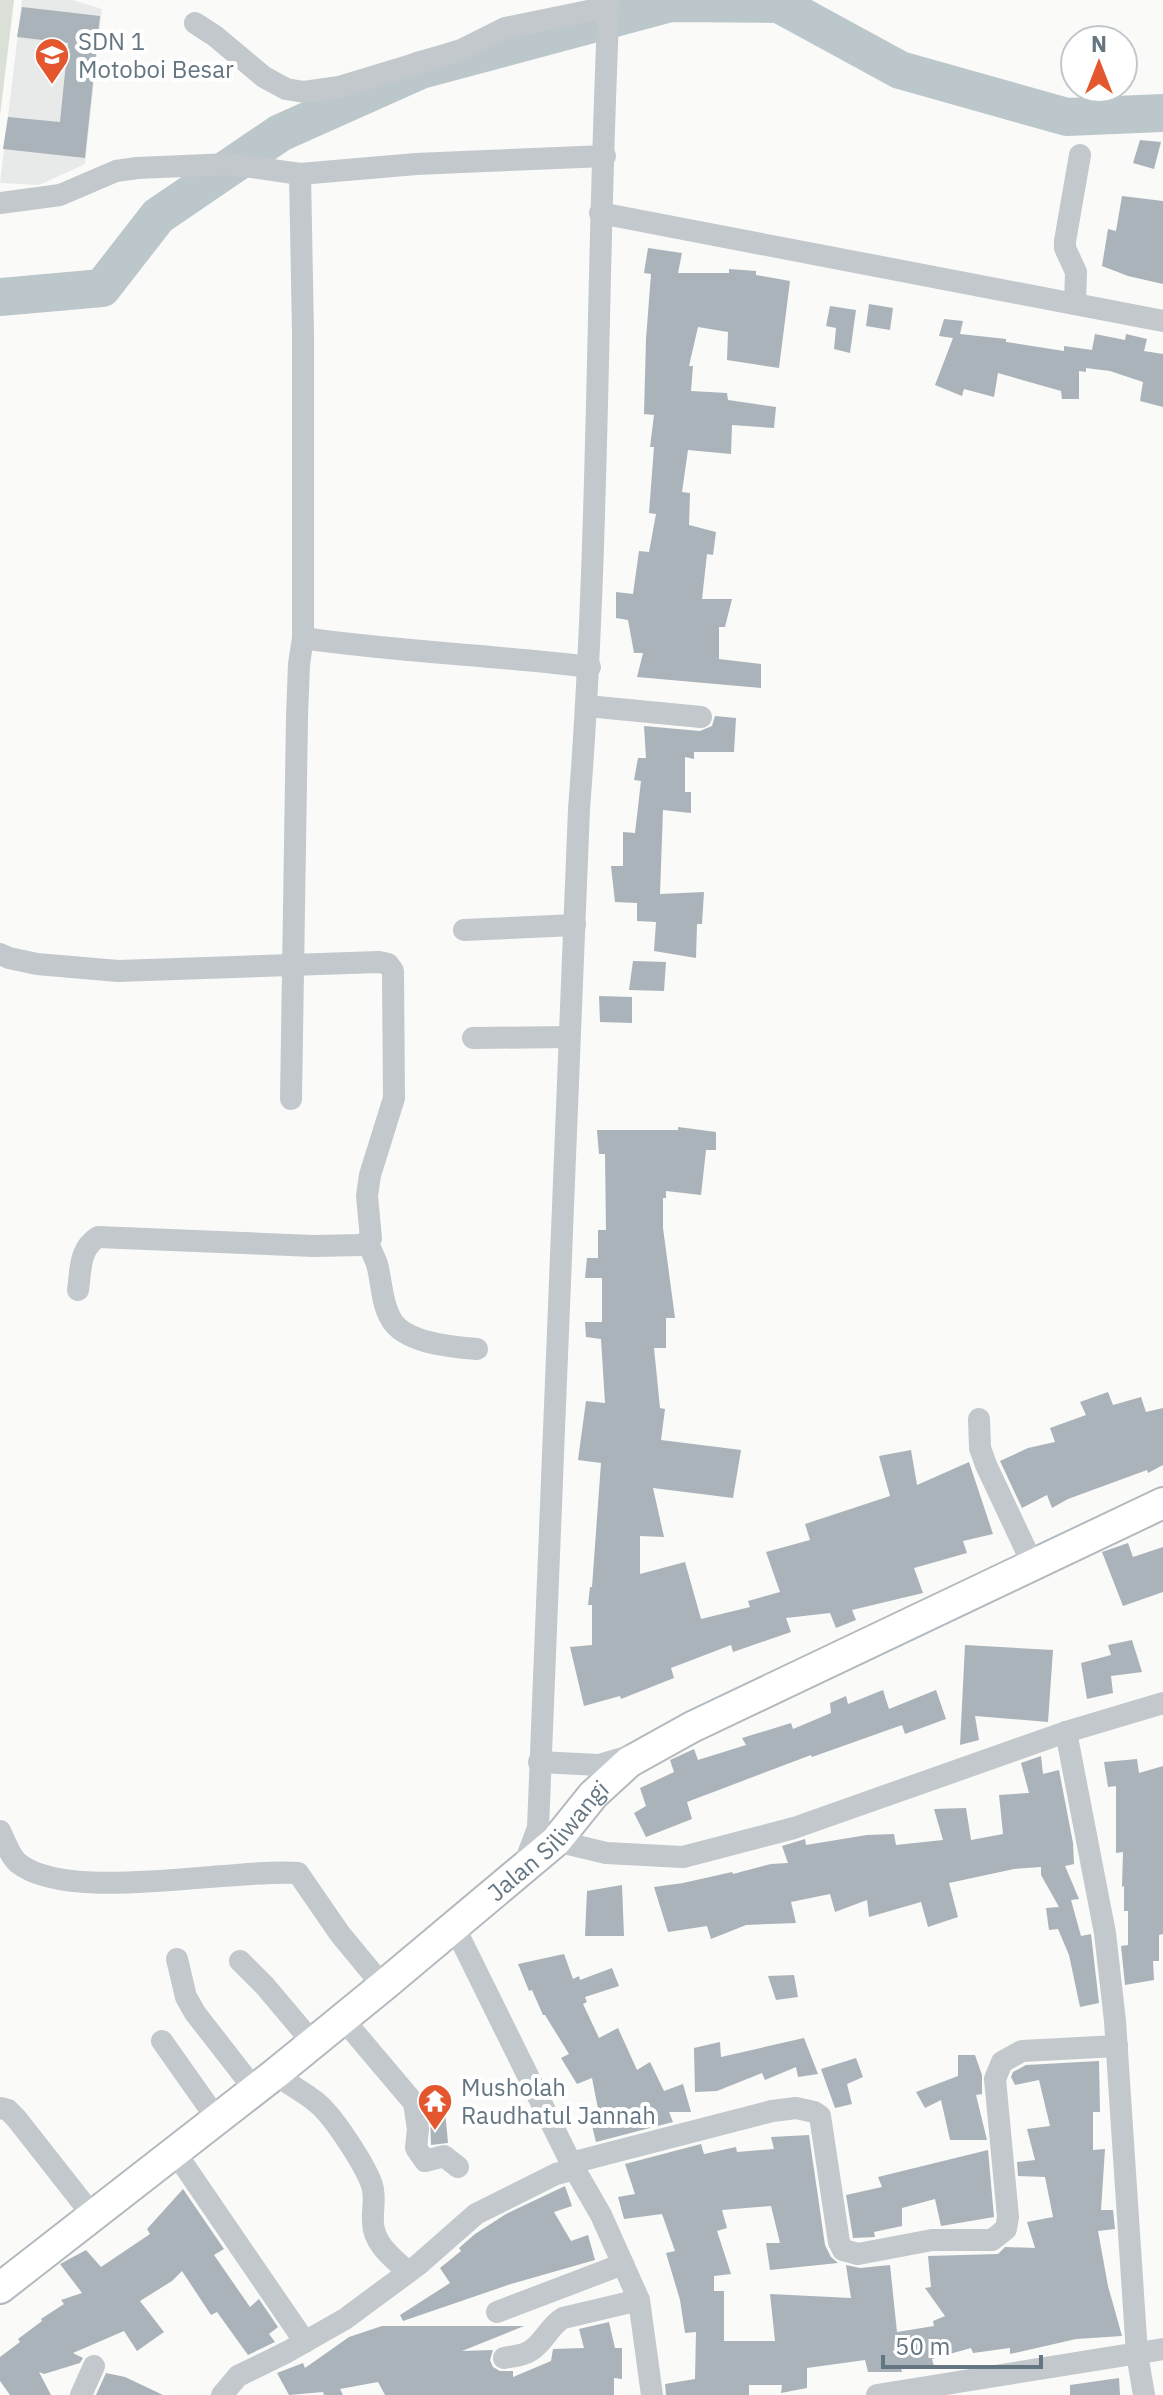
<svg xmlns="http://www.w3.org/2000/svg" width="1163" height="2395" viewBox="0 0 1163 2395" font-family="'IBM Plex Sans',sans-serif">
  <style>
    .built { fill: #e8e9e9 }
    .green { fill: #dadfd7 }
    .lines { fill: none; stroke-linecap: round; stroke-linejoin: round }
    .river { stroke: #bbc7cb; stroke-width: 38 }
    .building { fill: #aab3b9 }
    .secondary-casing { stroke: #b3babf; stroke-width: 34 }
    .minor { stroke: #c3c8cc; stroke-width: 22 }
    .secondary { stroke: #fff; stroke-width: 30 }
    .labels { text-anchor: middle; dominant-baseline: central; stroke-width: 8; stroke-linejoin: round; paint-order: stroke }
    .poi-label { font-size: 24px; fill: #657683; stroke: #fff; text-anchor: start }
    .street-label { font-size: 24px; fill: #657683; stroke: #fff }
  </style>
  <rect width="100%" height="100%" fill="#fafaf8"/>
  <polygon class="built" points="22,0 73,0 102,9 85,164 39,185 0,183"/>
  <polygon class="green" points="0,0 14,0 0,115"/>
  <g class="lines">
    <polyline class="river" points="0,297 102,288 158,216 280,133 421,70 671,3 779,4 900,70 1067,117 1163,113"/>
  </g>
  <g class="building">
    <polygon points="22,7 100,16 85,158 3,149 8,117 60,122 68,43 17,37"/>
    <polygon points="1140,140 1161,142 1154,169 1133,163"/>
    <polygon points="1122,196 1163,201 1163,284 1128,276 1102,266 1108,229 1116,231"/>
    <polygon points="648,248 682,253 678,273 729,273 729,269 756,271 756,275 790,281 779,368 727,360 728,332 698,327 689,366 693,366 691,391 727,393 728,400 776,407 774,428 732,425 731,454 688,450 682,492 690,493 689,525 716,532 713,555 707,554 702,599 732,599 725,627 719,627 719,659 761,664 761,688 637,677 643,653 634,653 628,620 616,618 616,592 633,594 639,551 649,552 656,514 649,513 654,447 650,447 654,415 644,414 646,339 651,274 644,273"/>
    <polygon points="869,304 893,308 890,330 866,326"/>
    <polygon points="830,306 856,310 850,353 834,349 836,328 826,326"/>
    <polygon points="944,319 963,321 960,334 1006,339 1006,342 1064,351 1064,346 1092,350 1095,334 1125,340 1126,334 1147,339 1144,351 1163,354 1163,407 1140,401 1143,382 1110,371 1086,368 1086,372 1079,371 1079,399 1062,399 1061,391 998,373 994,397 964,389 962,396 935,385 953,338 939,336"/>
    <polygon points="715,716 736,718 734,752 694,752 694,759 685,757 685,792 691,792 691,813 663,810 660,894 704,892 702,924 697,924 696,958 654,951 656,922 637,921 637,903 615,902 611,866 623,866 623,832 635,833 641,781 634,780 638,758 646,758 644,726 700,731 712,726"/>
    <polygon points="633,961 666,962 664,991 629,990"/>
    <polygon points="599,996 632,997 632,1023 600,1022"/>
    <polygon points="678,1127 716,1132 716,1150 706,1150 701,1195 666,1191 666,1198 663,1198 663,1228 675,1318 666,1318 666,1348 654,1348 660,1408 665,1409 661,1440 741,1450 733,1498 653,1488 664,1537 640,1536 640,1574 685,1562 701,1619 750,1607 748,1601 780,1592 766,1552 810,1540 805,1524 890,1496 879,1456 911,1450 917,1485 969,1462 993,1534 963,1541 967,1553 914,1568 923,1593 852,1610 856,1620 836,1628 830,1613 786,1618 791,1632 733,1652 731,1645 671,1668 674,1678 621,1699 620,1696 584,1706 570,1647 592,1645 592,1605 588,1605 590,1587 592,1587 601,1463 578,1460 586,1401 605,1403 601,1339 586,1337 585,1322 602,1322 602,1278 585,1278 587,1258 598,1258 598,1230 606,1230 605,1154 599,1154 597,1130 678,1130"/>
    <polygon points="1108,1392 1113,1405 1141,1397 1146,1412 1163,1408 1163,1465 1148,1473 1147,1470 1068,1499 1052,1508 1047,1495 1022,1508 1000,1461 1028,1448 1055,1442 1050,1428 1086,1415 1080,1402"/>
    <polygon points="1128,1543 1133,1557 1163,1547 1163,1592 1123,1606 1102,1552"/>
    <polygon points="1132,1640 1142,1672 1111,1676 1113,1693 1087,1699 1081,1663 1111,1655 1108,1645"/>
    <polygon points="965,1645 1053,1650 1048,1722 975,1716 979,1740 960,1745"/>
    <polygon points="883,1690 889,1709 936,1690 946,1719 905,1734 902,1725 812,1757 811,1755 687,1802 692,1819 646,1837 634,1813 646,1806 640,1788 674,1772 670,1760 694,1749 698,1760 746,1745 742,1738 791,1723 793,1729 831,1713 830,1703 846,1696 848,1704"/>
    <polygon points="1041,1756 1043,1774 1059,1770 1073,1843 1074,1864 1065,1866 1079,1899 1071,1900 1081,1936 1091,1934 1099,2003 1080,2007 1069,1955 1058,1929 1049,1930 1046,1908 1059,1907 1041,1875 1041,1867 1014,1869 949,1883 958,1917 928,1927 921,1902 869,1917 867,1900 835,1912 830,1894 791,1902 796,1923 746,1925 711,1939 707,1926 668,1932 654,1887 683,1883 732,1872 733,1874 771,1864 788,1863 782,1846 805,1839 806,1845 867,1835 894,1834 896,1845 943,1840 934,1809 966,1808 971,1840 1003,1834 999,1795 1029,1793 1021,1763"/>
    <polygon points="1137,1759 1139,1773 1163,1766 1163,1934 1159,1935 1159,1961 1153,1961 1154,1980 1125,1985 1121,1946 1128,1945 1128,1911 1124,1911 1124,1886 1122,1887 1123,1852 1116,1853 1116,1786 1108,1787 1104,1762"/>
    <polygon points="622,1885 624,1936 585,1936 587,1891"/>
    <polygon points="564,1954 573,1979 579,1976 580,1980 612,1968 619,1986 585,1997 587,2002 583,2004 599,2038 618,2028 637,2070 650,2062 664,2091 683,2084 691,2112 669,2112 673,2122 596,2142 591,2122 600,2119 592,2078 577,2084 561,2058 569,2054 545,2015 543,2015 532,1990 529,1991 518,1964"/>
    <polygon points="794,1975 798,1997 776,2000 768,1976"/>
    <polygon points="804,2038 818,2074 798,2077 796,2067 765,2080 762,2073 717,2091 695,2092 694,2048 720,2042 721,2057"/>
    <polygon points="958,2055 975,2055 982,2075 982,2094 976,2095 987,2140 950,2140 941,2100 925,2108 916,2092 958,2076"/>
    <polygon points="856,2058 863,2077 847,2084 852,2104 835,2108 821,2069"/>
    <polygon points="1099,2061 1100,2112 1093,2112 1093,2150 1105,2149 1101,2210 1113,2210 1115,2229 1098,2231 1108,2286 1122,2336 1076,2339 1010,2354 1010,2348 973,2353 971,2348 932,2359 934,2366 901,2368 902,2372 868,2372 865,2360 807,2368 807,2388 781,2393 782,2385 749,2385 749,2395 666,2395 665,2384 695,2379 696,2332 685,2333 680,2300 666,2253 675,2251 662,2214 624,2219 618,2197 635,2194 625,2164 701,2144 704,2154 736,2147 737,2152 774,2149 771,2137 809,2135 825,2245 831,2257 838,2263 770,2270 766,2243 780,2243 771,2206 722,2210 727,2228 717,2231 731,2274 714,2276 714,2291 724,2291 724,2341 775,2341 770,2294 851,2298 846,2265 860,2268 890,2265 897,2332 934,2326 933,2321 945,2316 925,2288 931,2287 928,2256 998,2254 1005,2247 1035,2248 1027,2222 1053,2217 1045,2177 1018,2176 1017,2162 1035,2160 1027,2129 1050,2126 1039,2080 1015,2085 1011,2077 1013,2072 1026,2065"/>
    <polygon points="445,2111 448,2143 431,2145 430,2114"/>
    <polygon points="988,2150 994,2217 941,2226 935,2199 902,2208 902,2226 874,2232 875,2237 853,2238 846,2195 882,2187 878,2177"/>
    <polygon points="565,2186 572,2206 554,2212 571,2241 588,2235 595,2260 511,2284 403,2321 400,2315 450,2283 440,2268 461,2251 459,2248 475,2234 506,2214"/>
    <polygon points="183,2189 224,2249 214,2255 250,2307 259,2299 278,2327 269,2334 275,2342 248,2355 217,2312 211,2315 182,2271 172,2281 140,2301 164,2332 137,2351 124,2331 73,2353 83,2358 80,2363 44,2374 39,2372 51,2395 10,2395 0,2381 0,2357 20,2342 18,2339 42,2321 41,2319 64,2304 61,2300 82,2293 60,2264 86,2250 101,2267 150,2234 147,2229"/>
    <polygon points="609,2322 615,2348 622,2348 622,2379 614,2378 614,2395 385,2395 378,2382 340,2389 343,2395 324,2395 323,2392 289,2395 277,2373 303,2363 305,2368 349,2337 382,2326 524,2326 462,2351 493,2350 490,2360 493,2367 500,2371 513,2371 513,2377 551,2361 553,2349 584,2348 579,2329"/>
    <polygon points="106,2373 125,2377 163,2395 96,2395"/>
    <polygon points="1119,2378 1120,2395 1070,2395 1070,2385"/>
  </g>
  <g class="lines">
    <g class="secondary-casing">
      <g id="secondary">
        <path id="s1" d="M0,2288L275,2074L383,1986L556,1841L593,1795L629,1762L692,1727L1163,1503"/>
      </g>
    </g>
    <g class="minor">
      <polyline points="195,23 215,36 264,77 286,89 304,92 339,87 461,50 505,28 608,7"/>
      <path d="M300,174L303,334V638C398,652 494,655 590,667"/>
      <polyline points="0,203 60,195 116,171 137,168 230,164 300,174 416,164 605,156"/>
      <polyline points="600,213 1163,321"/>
      <polyline points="1075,304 1076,272 1065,248 1065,241 1080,155"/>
      <polyline points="587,706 701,717"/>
      <polyline points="464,930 575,925"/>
      <path d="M0,954L9,958L37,964L118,971L379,962L388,964L393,971L394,1098L370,1175L367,1196L371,1238L362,1245L313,1246L98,1237C79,1249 81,1269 78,1290"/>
      <polyline points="473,1038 569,1037"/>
      <polyline points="291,1099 297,717 299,664 303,638"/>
      <path d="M367,1241C370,1248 374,1256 377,1264C382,1282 381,1302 391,1319C404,1343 452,1347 477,1349"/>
      <polyline points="979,1419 980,1448 986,1465 1033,1565"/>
      <polyline points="1066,1732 1105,1933 1115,2021 1137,2354 1144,2395"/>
      <polyline points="539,1762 599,1765 633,1755"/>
      <path d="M0,1831C5,1841 10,1856 18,1863C69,1904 231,1868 298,1873L340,1934L383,1986"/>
      <polyline points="556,1841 606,1853 683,1857 794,1828 1066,1732 1163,1703"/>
      <path d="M524,1865L538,1828L579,809C600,540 596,269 609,0"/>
      <polyline points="454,1926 571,2163 601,2215 639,2300 652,2395"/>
      <polyline points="177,1959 186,1997 195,2013 255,2090"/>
      <polyline points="240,1961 265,1986 313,2043"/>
      <polyline points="343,2019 414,2103 418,2129 416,2148 425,2161 444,2156 458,2167"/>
      <polyline points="162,2041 217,2119"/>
      <path d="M275,2074C288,2084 304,2092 316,2102C333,2115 365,2165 372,2185C376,2198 372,2210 373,2222C373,2244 394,2259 408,2272"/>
      <polyline points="0,2108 8,2110 16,2118 93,2216"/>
      <polyline points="175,2152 305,2342"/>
      <polyline points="571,2163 772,2111 796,2108 814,2112 820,2116 839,2242 843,2250 858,2254 932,2240 992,2240 1006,2229 1008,2217 995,2079 1002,2062 1022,2051 1117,2046"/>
      <polyline points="497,2312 623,2264"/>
      <path d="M504,2358C513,2356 523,2356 530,2351C544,2343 549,2326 563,2318L639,2300"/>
      <polyline points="81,2395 94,2366"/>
      <polyline points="222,2395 238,2376 287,2352 345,2319 418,2265 476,2214 556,2174 575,2169"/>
      <polyline points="877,2395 1163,2349"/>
    </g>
    <use href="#secondary" class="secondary"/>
  </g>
  <defs>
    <g id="school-pin" transform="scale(1.8)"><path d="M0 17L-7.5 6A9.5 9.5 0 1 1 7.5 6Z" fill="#e4572e" stroke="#fff"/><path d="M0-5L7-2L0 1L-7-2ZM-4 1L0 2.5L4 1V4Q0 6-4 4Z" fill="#fff"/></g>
    <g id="temple-pin" transform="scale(1.8)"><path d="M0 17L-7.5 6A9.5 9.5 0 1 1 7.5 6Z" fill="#e4572e" stroke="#fff"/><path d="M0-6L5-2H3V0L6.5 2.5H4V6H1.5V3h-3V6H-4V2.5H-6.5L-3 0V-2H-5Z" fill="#fff"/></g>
  </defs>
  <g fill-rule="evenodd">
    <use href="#school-pin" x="52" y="55"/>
    <use href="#temple-pin" x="435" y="2101"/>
  </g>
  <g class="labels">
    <g class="poi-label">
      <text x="78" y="41">SDN 1<tspan x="78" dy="28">Motoboi Besar</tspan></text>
      <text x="461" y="2087">Musholah<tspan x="461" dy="28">Raudhatul Jannah</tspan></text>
    </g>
    <g class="street-label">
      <text stroke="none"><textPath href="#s1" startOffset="708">Jalan Siliwangi</textPath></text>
    </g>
  </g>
  <g transform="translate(1099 64)"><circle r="38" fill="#ffffff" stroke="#c1c8cd" stroke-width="2"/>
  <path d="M0-6L14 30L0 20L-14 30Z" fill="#e4572e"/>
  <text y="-12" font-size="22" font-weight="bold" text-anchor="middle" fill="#657683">N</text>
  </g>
  <path d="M883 2355v12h158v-12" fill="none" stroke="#657683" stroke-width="4"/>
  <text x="895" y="2355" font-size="24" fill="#657683" stroke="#ffffff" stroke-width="6" paint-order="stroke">50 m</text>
</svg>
